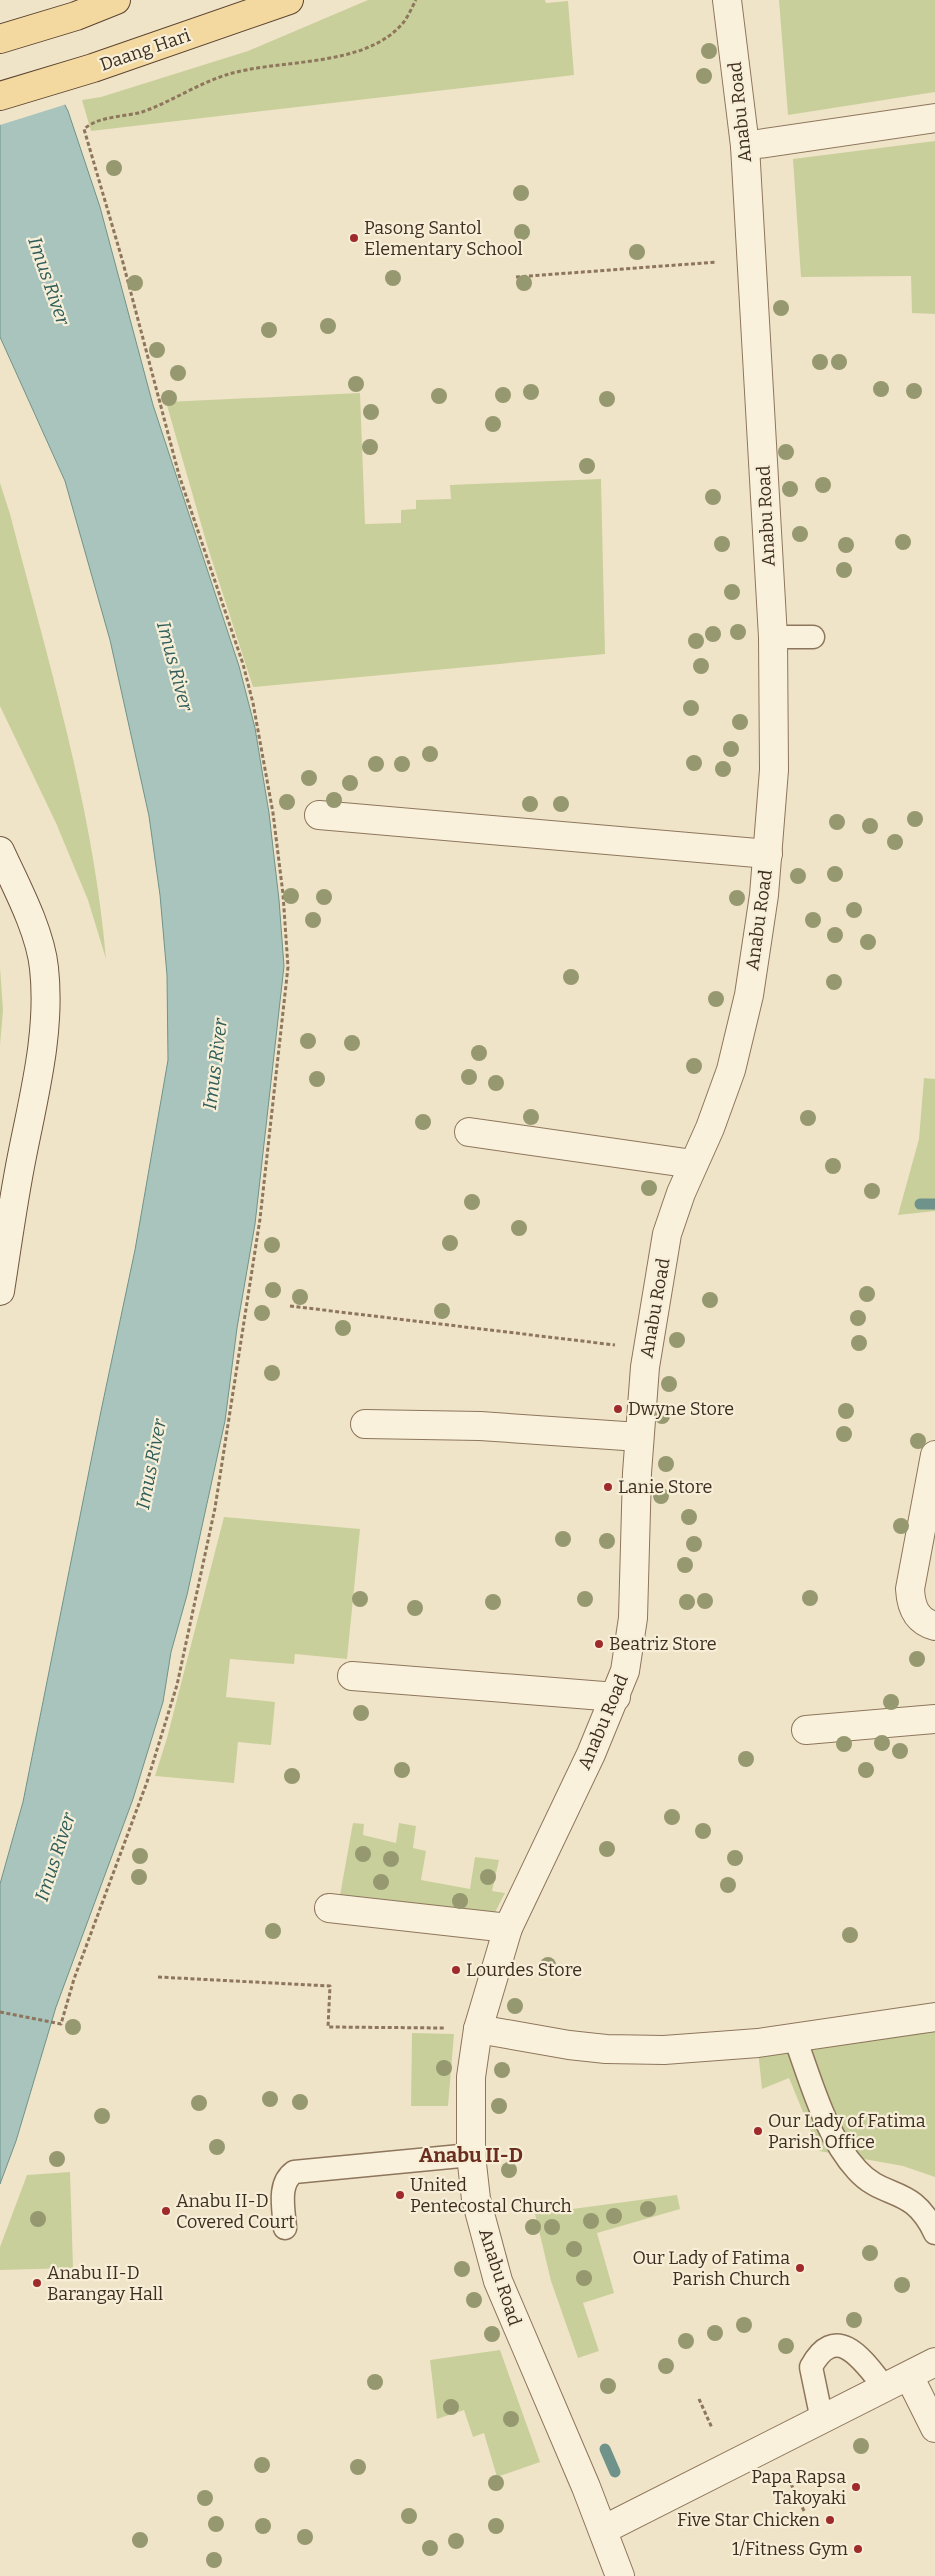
<svg xmlns="http://www.w3.org/2000/svg" width="935" height="2576" viewBox="0 0 935 2576" font-family="Bitter,serif">
  <style>
    .green { fill: #c9cf9b }
    .water { fill: #a9c4bc; stroke: #6f938a }
    .pier { fill: #f0e4c8 }
    .lines { fill: none; stroke-linecap: round; stroke-linejoin: round }
    .stream { stroke: #6f938a; stroke-width: 11 }
    .service-casing { stroke: #8d765c; stroke-width: 25 }
    .minor-casing { stroke: #8d765c; stroke-width: 30 }
    .tertiary-casing { stroke: #8d765c; stroke-width: 30 }
    .secondary-casing { stroke: #6f573f; stroke-width: 30 }
    .primary-casing { stroke: #5b4430; stroke-width: 30 }
    .path { stroke: #8d765c; stroke-width: 3; stroke-dasharray: 4 2.5; stroke-linecap: butt }
    .service { stroke: #faf1dc; stroke-width: 22 }
    .minor { stroke: #faf1dc; stroke-width: 28 }
    .tertiary { stroke: #faf1dc; stroke-width: 28 }
    .secondary { stroke: #faf1dc; stroke-width: 28 }
    .primary { stroke: #f3d9a0; stroke-width: 28 }
    .tree { fill: #96986f }
    .poi-dot { fill: #9e2a2b; stroke: #f7eed8; stroke-width: 2 }
    .labels { text-anchor: middle; dominant-baseline: central; stroke-width: 4.5; stroke-linejoin: round; paint-order: stroke }
    .street-label { font-size: 18px; fill: #3d2e20; stroke: #f7eed8 }
    .poi-label { font-size: 18px; fill: #3d2e20; stroke: #f7eed8; text-anchor: start }
    .water-label { font-size: 19px; font-style: italic; fill: #2f5d5a; stroke: #f7eed8 }
    .quarter-label { font-size: 20px; font-weight: bold; fill: #6b2e1e; stroke: #f7eed8 }
  </style>
  <rect width="100%" height="100%" fill="#f0e4c8"/>
  <g class="green">
    <polygon points="368,0 545,0 546,3 568,1 574,75 91,131 82,100 101,97 248,51"/>
    <polygon points="779,0 935,0 935,92 788,115"/>
    <polygon points="935,141 935,314 912,313 911,276 801,277 793,159"/>
    <polygon points="360,393 365,524 401,523 401,510 416,509 416,500 451,499 450,485 601,479 605,654 253,687 208,548 166,402"/>
    <path d="M0,483L10,514C48,661 93,807 106,959L88,900L56,823L0,706Z"/>
    <polygon points="0,967 3,1011 0,1045"/>
    <polygon points="924,1078 935,1079 935,1211 898,1215 919,1139"/>
    <polygon points="224,1517 360,1529 347,1659 295,1654 294,1664 230,1659 226,1697 275,1702 271,1745 238,1742 234,1783 155,1776 167,1738"/>
    <polygon points="353,1823 364,1824 363,1835 396,1843 399,1823 416,1826 413,1848 426,1851 421,1880 470,1889 475,1857 499,1860 492,1891 505,1893 492,1918 339,1901"/>
    <polygon points="935,2024 935,2177 903,2166 819,2151 789,2078 762,2089 758,2050"/>
    <polygon points="412,2033 454,2034 448,2106 411,2106"/>
    <polygon points="70,2172 73,2268 0,2270 0,2247 27,2175"/>
    <polygon points="677,2195 680,2209 597,2233 614,2293 583,2303 599,2351 578,2358 551,2281 535,2214"/>
    <polygon points="500,2350 540,2462 497,2477 484,2433 473,2437 464,2410 437,2419 430,2360"/>
  </g>
  <polygon class="water" points="0,20 19,45 47,70 68,111 100,207 153,405 239,666 255,728 269,813 279,900 284,966 255,1224 237,1328 225,1421 187,1595 171,1652 163,1702 133,1799 56,2007 16,2141 0,2184 0,1884 23,1802 101,1411 135,1250 168,1060 167,975 160,895 149,816 110,640 65,481 0,337"/>
  <polygon class="pier" points="0,17 21,43 49,69 67,104 0,125"/>
  <g class="lines">
    <g class="stream">
      <polyline points="920,1204 935,1204"/>
      <polyline points="605,2449 615,2472"/>
    </g>
    <g class="service-casing">
      <g id="service">
        <polyline points="773,637 813,637"/>
        <path d="M795,2038C811,2081 825,2135 857,2170C885,2201 912,2184 935,2233"/>
        <path d="M285,2228C284,2210 277,2184 294,2172L471,2155"/>
        <path d="M822,2420L811,2367C837,2319 865,2363 885,2388"/>
      </g>
    </g>
    <g class="minor-casing">
      <g id="minor">
        <polyline points="745,146 935,118"/>
        <polyline points="319,815 768,854"/>
        <polyline points="469,1132 693,1164"/>
        <polyline points="365,1424 480,1426 639,1437"/>
        <path d="M935,1455L910,1589C911,1607 916,1621 935,1626"/>
        <polyline points="352,1676 616,1697"/>
        <polyline points="806,1730 935,1719"/>
        <polyline points="329,1908 508,1928"/>
        <polyline points="478,2029 569,2045 606,2049 664,2050 758,2043 935,2017"/>
        <polyline points="909,2376 935,2428"/>
      </g>
    </g>
    <g class="tertiary-casing">
      <g id="tertiary">
        <polyline points="603,2530 935,2362"/>
        <polyline points="620,2576 586,2487 498,2281 476,2199 471,2155 471,2077 478,2029 508,1928 591,1754 625,1671 633,1618 637,1473 645,1367 667,1234 681,1193 710,1128 731,1070 749,995 764,895 774,770 773,637 745,146 727,0"/>
      </g>
    </g>
    <g class="secondary-casing">
      <path id="secondary" d="M0,851C16,886 40,930 44,968C51,1031 34,1095 22,1156C13,1201 7,1246 0,1291"/>
    </g>
    <g class="primary-casing">
      <g id="primary">
        <polyline points="0,39 76,16 116,0"/>
        <polyline points="0,96 93,68 289,0"/>
      </g>
    </g>
    <g class="path">
      <polyline points="516,277 717,262"/>
      <polyline points="290,1306 615,1345"/>
      <polyline points="158,1977 330,1986 328,2027 445,2028"/>
      <path d="M0,2012L61,2024L74,1979L147,1782L177,1685L215,1508L260,1219L288,967L283,894L273,813L253,703L243,664L179,475L122,259L84,129C99,116 123,117 142,112C171,102 197,84 226,75C278,58 364,69 403,23C408,17 412,7 416,0"/>
      <polyline points="699,2399 712,2428"/>
      <polyline points="791,2484 805,2513"/>
    </g>
    <use href="#service" class="service"/>
    <use href="#minor" class="minor"/>
    <use href="#tertiary" class="tertiary"/>
    <use href="#secondary" class="secondary"/>
    <use href="#primary" class="primary"/>
  </g>
  <g class="tree">
    <circle cx="709" cy="51" r="8"/>
    <circle cx="704" cy="76" r="8"/>
    <circle cx="114" cy="168" r="8"/>
    <circle cx="521" cy="193" r="8"/>
    <circle cx="522" cy="232" r="8"/>
    <circle cx="637" cy="252" r="8"/>
    <circle cx="393" cy="278" r="8"/>
    <circle cx="135" cy="283" r="8"/>
    <circle cx="524" cy="283" r="8"/>
    <circle cx="781" cy="308" r="8"/>
    <circle cx="328" cy="326" r="8"/>
    <circle cx="269" cy="330" r="8"/>
    <circle cx="157" cy="350" r="8"/>
    <circle cx="820" cy="362" r="8"/>
    <circle cx="839" cy="362" r="8"/>
    <circle cx="178" cy="373" r="8"/>
    <circle cx="356" cy="384" r="8"/>
    <circle cx="881" cy="389" r="8"/>
    <circle cx="914" cy="391" r="8"/>
    <circle cx="531" cy="392" r="8"/>
    <circle cx="503" cy="395" r="8"/>
    <circle cx="439" cy="396" r="8"/>
    <circle cx="169" cy="398" r="8"/>
    <circle cx="607" cy="399" r="8"/>
    <circle cx="371" cy="412" r="8"/>
    <circle cx="493" cy="424" r="8"/>
    <circle cx="370" cy="447" r="8"/>
    <circle cx="786" cy="452" r="8"/>
    <circle cx="587" cy="466" r="8"/>
    <circle cx="823" cy="485" r="8"/>
    <circle cx="790" cy="489" r="8"/>
    <circle cx="713" cy="497" r="8"/>
    <circle cx="800" cy="534" r="8"/>
    <circle cx="903" cy="542" r="8"/>
    <circle cx="722" cy="544" r="8"/>
    <circle cx="846" cy="545" r="8"/>
    <circle cx="844" cy="570" r="8"/>
    <circle cx="732" cy="592" r="8"/>
    <circle cx="738" cy="632" r="8"/>
    <circle cx="713" cy="634" r="8"/>
    <circle cx="696" cy="641" r="8"/>
    <circle cx="701" cy="666" r="8"/>
    <circle cx="691" cy="708" r="8"/>
    <circle cx="740" cy="722" r="8"/>
    <circle cx="731" cy="749" r="8"/>
    <circle cx="430" cy="754" r="8"/>
    <circle cx="694" cy="763" r="8"/>
    <circle cx="376" cy="764" r="8"/>
    <circle cx="402" cy="764" r="8"/>
    <circle cx="723" cy="769" r="8"/>
    <circle cx="309" cy="778" r="8"/>
    <circle cx="350" cy="783" r="8"/>
    <circle cx="334" cy="800" r="8"/>
    <circle cx="287" cy="802" r="8"/>
    <circle cx="530" cy="804" r="8"/>
    <circle cx="561" cy="804" r="8"/>
    <circle cx="915" cy="819" r="8"/>
    <circle cx="837" cy="822" r="8"/>
    <circle cx="870" cy="826" r="8"/>
    <circle cx="895" cy="842" r="8"/>
    <circle cx="835" cy="874" r="8"/>
    <circle cx="798" cy="876" r="8"/>
    <circle cx="291" cy="896" r="8"/>
    <circle cx="324" cy="897" r="8"/>
    <circle cx="737" cy="898" r="8"/>
    <circle cx="854" cy="910" r="8"/>
    <circle cx="313" cy="920" r="8"/>
    <circle cx="813" cy="920" r="8"/>
    <circle cx="835" cy="935" r="8"/>
    <circle cx="868" cy="942" r="8"/>
    <circle cx="571" cy="977" r="8"/>
    <circle cx="834" cy="982" r="8"/>
    <circle cx="716" cy="999" r="8"/>
    <circle cx="308" cy="1041" r="8"/>
    <circle cx="352" cy="1043" r="8"/>
    <circle cx="479" cy="1053" r="8"/>
    <circle cx="694" cy="1066" r="8"/>
    <circle cx="469" cy="1077" r="8"/>
    <circle cx="317" cy="1079" r="8"/>
    <circle cx="496" cy="1083" r="8"/>
    <circle cx="531" cy="1117" r="8"/>
    <circle cx="808" cy="1118" r="8"/>
    <circle cx="423" cy="1122" r="8"/>
    <circle cx="833" cy="1166" r="8"/>
    <circle cx="649" cy="1188" r="8"/>
    <circle cx="872" cy="1191" r="8"/>
    <circle cx="472" cy="1202" r="8"/>
    <circle cx="519" cy="1228" r="8"/>
    <circle cx="450" cy="1243" r="8"/>
    <circle cx="272" cy="1245" r="8"/>
    <circle cx="273" cy="1290" r="8"/>
    <circle cx="867" cy="1294" r="8"/>
    <circle cx="300" cy="1297" r="8"/>
    <circle cx="710" cy="1300" r="8"/>
    <circle cx="442" cy="1311" r="8"/>
    <circle cx="262" cy="1313" r="8"/>
    <circle cx="858" cy="1318" r="8"/>
    <circle cx="343" cy="1328" r="8"/>
    <circle cx="677" cy="1340" r="8"/>
    <circle cx="859" cy="1343" r="8"/>
    <circle cx="272" cy="1373" r="8"/>
    <circle cx="669" cy="1384" r="8"/>
    <circle cx="846" cy="1411" r="8"/>
    <circle cx="662" cy="1416" r="8"/>
    <circle cx="844" cy="1434" r="8"/>
    <circle cx="918" cy="1441" r="8"/>
    <circle cx="666" cy="1464" r="8"/>
    <circle cx="661" cy="1496" r="8"/>
    <circle cx="689" cy="1517" r="8"/>
    <circle cx="901" cy="1526" r="8"/>
    <circle cx="563" cy="1539" r="8"/>
    <circle cx="607" cy="1541" r="8"/>
    <circle cx="694" cy="1544" r="8"/>
    <circle cx="685" cy="1565" r="8"/>
    <circle cx="810" cy="1598" r="8"/>
    <circle cx="360" cy="1599" r="8"/>
    <circle cx="585" cy="1599" r="8"/>
    <circle cx="705" cy="1601" r="8"/>
    <circle cx="493" cy="1602" r="8"/>
    <circle cx="687" cy="1602" r="8"/>
    <circle cx="415" cy="1608" r="8"/>
    <circle cx="917" cy="1659" r="8"/>
    <circle cx="891" cy="1702" r="8"/>
    <circle cx="361" cy="1713" r="8"/>
    <circle cx="882" cy="1743" r="8"/>
    <circle cx="844" cy="1744" r="8"/>
    <circle cx="900" cy="1751" r="8"/>
    <circle cx="746" cy="1759" r="8"/>
    <circle cx="402" cy="1770" r="8"/>
    <circle cx="866" cy="1770" r="8"/>
    <circle cx="292" cy="1776" r="8"/>
    <circle cx="672" cy="1817" r="8"/>
    <circle cx="703" cy="1831" r="8"/>
    <circle cx="607" cy="1849" r="8"/>
    <circle cx="363" cy="1854" r="8"/>
    <circle cx="140" cy="1856" r="8"/>
    <circle cx="735" cy="1858" r="8"/>
    <circle cx="391" cy="1859" r="8"/>
    <circle cx="139" cy="1877" r="8"/>
    <circle cx="488" cy="1877" r="8"/>
    <circle cx="381" cy="1882" r="8"/>
    <circle cx="728" cy="1885" r="8"/>
    <circle cx="460" cy="1901" r="8"/>
    <circle cx="273" cy="1931" r="8"/>
    <circle cx="850" cy="1935" r="8"/>
    <circle cx="548" cy="1965" r="8"/>
    <circle cx="515" cy="2006" r="8"/>
    <circle cx="73" cy="2027" r="8"/>
    <circle cx="444" cy="2068" r="8"/>
    <circle cx="502" cy="2070" r="8"/>
    <circle cx="270" cy="2099" r="8"/>
    <circle cx="300" cy="2102" r="8"/>
    <circle cx="199" cy="2103" r="8"/>
    <circle cx="499" cy="2106" r="8"/>
    <circle cx="102" cy="2116" r="8"/>
    <circle cx="217" cy="2147" r="8"/>
    <circle cx="57" cy="2159" r="8"/>
    <circle cx="509" cy="2170" r="8"/>
    <circle cx="648" cy="2209" r="8"/>
    <circle cx="614" cy="2216" r="8"/>
    <circle cx="38" cy="2219" r="8"/>
    <circle cx="591" cy="2221" r="8"/>
    <circle cx="533" cy="2227" r="8"/>
    <circle cx="552" cy="2227" r="8"/>
    <circle cx="574" cy="2249" r="8"/>
    <circle cx="870" cy="2253" r="8"/>
    <circle cx="462" cy="2269" r="8"/>
    <circle cx="584" cy="2278" r="8"/>
    <circle cx="902" cy="2285" r="8"/>
    <circle cx="474" cy="2300" r="8"/>
    <circle cx="854" cy="2320" r="8"/>
    <circle cx="744" cy="2325" r="8"/>
    <circle cx="715" cy="2333" r="8"/>
    <circle cx="492" cy="2334" r="8"/>
    <circle cx="686" cy="2341" r="8"/>
    <circle cx="786" cy="2346" r="8"/>
    <circle cx="666" cy="2366" r="8"/>
    <circle cx="375" cy="2382" r="8"/>
    <circle cx="608" cy="2386" r="8"/>
    <circle cx="451" cy="2407" r="8"/>
    <circle cx="511" cy="2419" r="8"/>
    <circle cx="861" cy="2446" r="8"/>
    <circle cx="262" cy="2465" r="8"/>
    <circle cx="358" cy="2467" r="8"/>
    <circle cx="496" cy="2483" r="8"/>
    <circle cx="205" cy="2498" r="8"/>
    <circle cx="409" cy="2516" r="8"/>
    <circle cx="216" cy="2524" r="8"/>
    <circle cx="263" cy="2526" r="8"/>
    <circle cx="496" cy="2526" r="8"/>
    <circle cx="305" cy="2537" r="8"/>
    <circle cx="140" cy="2540" r="8"/>
    <circle cx="456" cy="2541" r="8"/>
    <circle cx="430" cy="2548" r="8"/>
    <circle cx="214" cy="2560" r="8"/>
  </g>
  <g class="poi-dot">
    <circle cx="354" cy="238" r="5"/>
    <circle cx="618" cy="1409" r="5"/>
    <circle cx="608" cy="1487" r="5"/>
    <circle cx="599" cy="1644" r="5"/>
    <circle cx="456" cy="1970" r="5"/>
    <circle cx="758" cy="2131" r="5"/>
    <circle cx="400" cy="2195" r="5"/>
    <circle cx="166" cy="2211" r="5"/>
    <circle cx="800" cy="2268" r="5"/>
    <circle cx="37" cy="2283" r="5"/>
    <circle cx="856" cy="2487" r="5"/>
    <circle cx="830" cy="2520" r="5"/>
    <circle cx="858" cy="2549" r="5"/>
  </g>
  <g class="labels">
    <g class="street-label">
      <text transform="translate(145 50) rotate(-19)">Daang Hari</text>
      <text transform="translate(740 112) rotate(-96)">Anabu Road</text>
      <text transform="translate(766 516) rotate(-93)">Anabu Road</text>
      <text transform="translate(759 920) rotate(-82)">Anabu Road</text>
      <text transform="translate(655 1308) rotate(-80)">Anabu Road</text>
      <text transform="translate(603 1722) rotate(-67)">Anabu Road</text>
      <text transform="translate(500 2277) rotate(72)">Anabu Road</text>
    </g>
    <g class="poi-label">
      <text x="364" y="228">Pasong Santol<tspan x="364" dy="21">Elementary School</tspan></text>
      <text x="628" y="1409">Dwyne Store</text>
      <text x="618" y="1487">Lanie Store</text>
      <text x="609" y="1644">Beatriz Store</text>
      <text x="466" y="1970">Lourdes Store</text>
      <text x="768" y="2121">Our Lady of Fatima<tspan x="768" dy="21">Parish Office</tspan></text>
      <text x="410" y="2185">United<tspan x="410" dy="21">Pentecostal Church</tspan></text>
      <text x="176" y="2201">Anabu II-D<tspan x="176" dy="21">Covered Court</tspan></text>
      <text x="790" y="2258" text-anchor="end">Our Lady of Fatima<tspan x="790" dy="21">Parish Church</tspan></text>
      <text x="47" y="2273">Anabu II-D<tspan x="47" dy="21">Barangay Hall</tspan></text>
      <text x="846" y="2477" text-anchor="end">Papa Rapsa<tspan x="846" dy="21">Takoyaki</tspan></text>
      <text x="820" y="2520" text-anchor="end">Five Star Chicken</text>
      <text x="848" y="2549" text-anchor="end">1/Fitness Gym</text>
    </g>
    <g class="water-label">
      <text transform="translate(49 281) rotate(71)">Imus River</text>
      <text transform="translate(175 666) rotate(75)">Imus River</text>
      <text transform="translate(215 1064) rotate(-83)">Imus River</text>
      <text transform="translate(151 1464) rotate(-79)">Imus River</text>
      <text transform="translate(55 1857) rotate(-72)">Imus River</text>
    </g>
    <g class="quarter-label">
      <text x="471" y="2155">Anabu II-D</text>
    </g>
  </g>
</svg>
